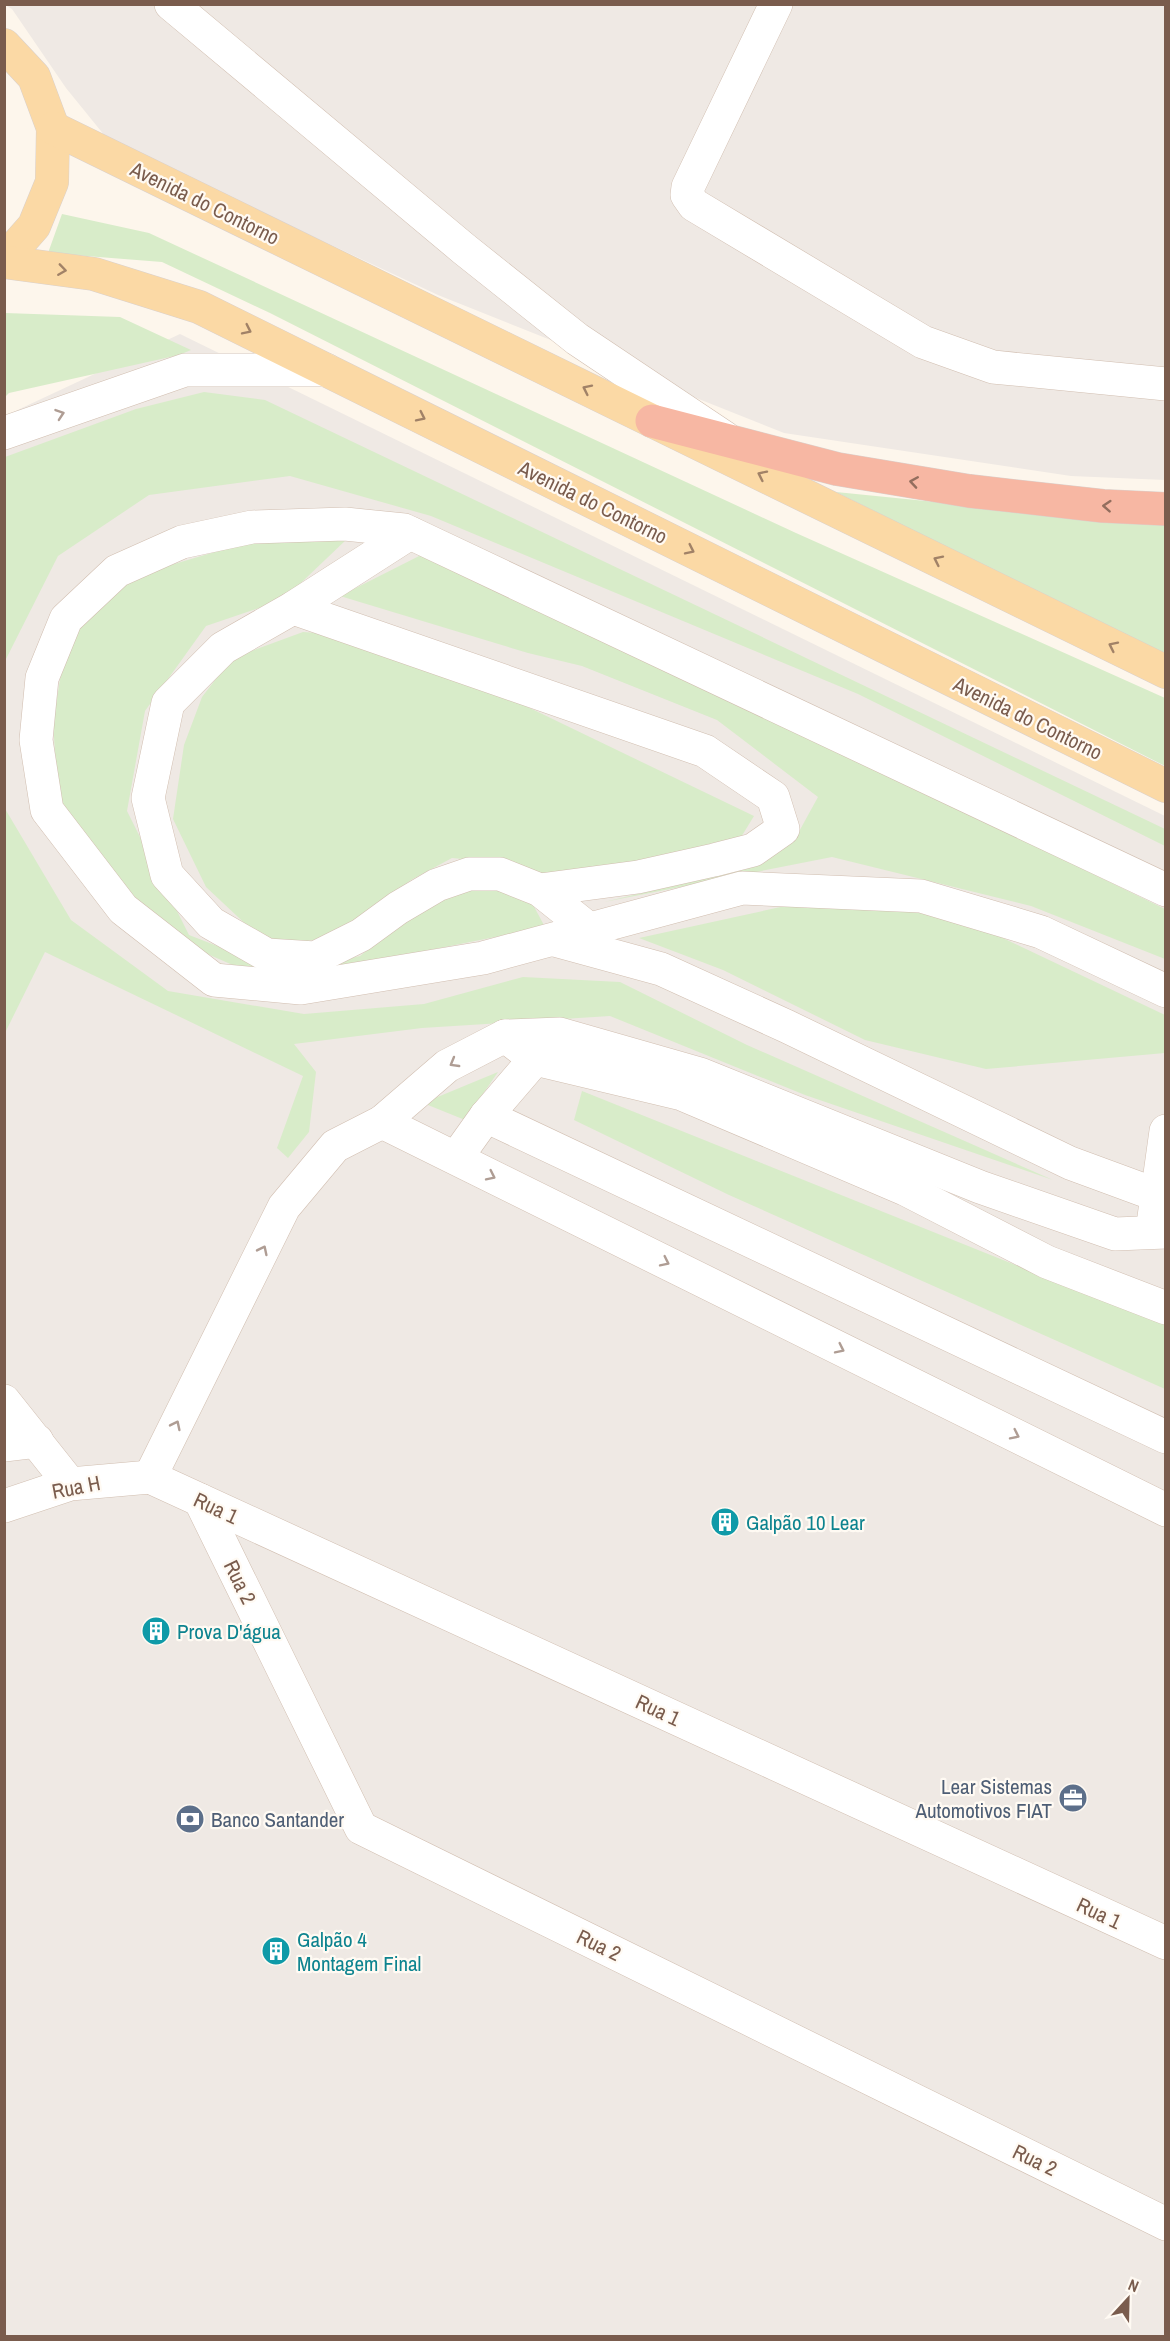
<svg xmlns="http://www.w3.org/2000/svg" width="1170" height="2341" viewBox="0 0 1170 2341" font-family="'Archivo Narrow',sans-serif">
  <style>
    .industrial { fill: #efe9e4 }
    .green { fill: #d8ecc9 }
    .lines { fill: none; stroke-linecap: round; stroke-linejoin: round }
    .minor-casing { stroke: #d1beb0; stroke-width: 34 }
    .major-casing { stroke: #dad1cd; stroke-width: 34 }
    .highway-casing { stroke: #dad1cd; stroke-width: 34 }
    .minor { stroke: #fff; stroke-width: 33 }
    .major { stroke: #fbd9a5; stroke-width: 33 }
    .highway { stroke: #f7b7a3; stroke-width: 33 }
    .oneway { stroke: #a18267 }
    .oneway2 { stroke: #af9d94 }
    .oneway3 { stroke: #936e5e }
    .labels { text-anchor: middle; dominant-baseline: central; stroke-width: 4.5; stroke-linejoin: round; paint-order: stroke }
    .street-label { font-size: 21px; fill: #7a5c4d; stroke: #fffaf3 }
    .culture-label { font-size: 21px; fill: #0d838f; stroke: #fffaf3; text-anchor: start }
    .service-label { font-size: 21px; fill: #4e5e75; stroke: #fffaf3; text-anchor: end }
  </style>
  <rect width="100%" height="100%" fill="#fdf6ec"/>
  <g class="industrial">
    <polygon points="5,5 1165,5 1165,480 1071,476 784,433 438,295 109,141 66,88 12,9"/>
    <polygon points="180,334 1165,816 1165,2336 5,2336 4,423 9,414"/>
  </g>
  <g class="green">
    <polygon points="62,214 149,233 796,533 1165,698 1165,766 270,313 162,262 48,253"/>
    <polygon points="5,313 120,317 191,350 179,355 9,393 5,397"/>
    <polygon points="204,392 265,400 1165,829 1165,846 858,694 431,516 290,476 149,495 58,556 5,661 5,457 136,409"/>
    <polygon points="836,492 1165,525 1165,656"/>
    <polygon points="263,538 347,539 283,600 206,626 145,711 127,811 189,935 287,973 360,956 416,911 478,880 531,901 545,927 390,958 290,982 235,966 173,939 60,823 53,723 67,636 133,576"/>
    <polygon points="429,551 1165,909 1165,959 1031,906 832,857 604,902 751,867 796,837 818,797 717,720 582,666 528,653 340,596"/>
    <polygon points="303,632 345,635 434,662 754,816 735,847 544,882 505,863 452,858 411,880 366,914 319,939 287,944 254,932 206,887 173,819 184,745 202,697 232,658"/>
    <polygon points="4,807 71,920 168,991 304,1014 424,1004 523,977 620,982 747,1045 1053,1180 805,1095 610,1016 422,1028 294,1044 316,1072 309,1132 288,1158 277,1148 303,1076 45,952 5,1033"/>
    <polygon points="799,903 884,904 986,930 1165,1015 1165,1053 986,1069 865,1040 723,970 639,938"/>
    <polygon points="498,1072 465,1120 423,1103"/>
    <polygon points="582,1091 1165,1325 1165,1389 729,1195 574,1120"/>
  </g>
  <g class="lines">
    <g class="minor-casing">
      <g id="minor">
        <polyline points="171,4 464,249 577,339 725,438"/>
        <polyline points="776,4 688,187 687,195 694,205 923,342 993,367 1166,384"/>
        <polyline points="4,433 185,370 326,370"/>
        <polyline points="410,533 293,608 223,648 168,703 148,798 167,875 211,923 267,955 315,958 361,935 398,908 437,885 469,874 500,874 540,890 590,930"/>
        <polyline points="293,608 705,751 773,797 783,829 753,850 714,860 638,877 540,890"/>
        <polyline points="1166,890 404,530 345,524 252,527 182,542 117,571 66,619 42,678 36,740 47,810 123,909 214,980 301,988 483,958 742,888 921,896 1041,932 1166,991"/>
        <polyline points="555,940 661,969 786,1026 1070,1163 1157,1195"/>
        <polyline points="505,1036 535,1059 682,1094 905,1189 1047,1262 1166,1308"/>
        <polyline points="486,1116 1166,1437"/>
        <polyline points="382,1122 1166,1510"/>
        <polyline points="456,1158 486,1116 535,1059"/>
        <polyline points="1154,1217 1166,1131"/>
        <polyline points="4,1401 70,1484"/>
        <polyline points="4,1445 37,1441"/>
        <polyline points="150,1477 284,1207 335,1146 382,1122 447,1066 505,1036 560,1034 700,1074 980,1187 1115,1234 1166,1232"/>
        <polyline points="150,1477 1166,1943"/>
        <polyline points="200,1500 361,1828 1166,2224"/>
        <polyline points="4,1506 70,1484 150,1477"/>
      </g>
    </g>
    <g class="major-casing">
      <g id="major">
        <polyline points="4,45 34,77 53,128 52,182 34,226 4,260"/>
        <polyline points="53,128 1166,672"/>
        <polyline points="4,262 94,274 199,307 1166,786"/>
      </g>
    </g>
    <g class="highway-casing">
      <polyline id="highway" points="652,421 837,469 969,491 1103,506 1166,509"/>
    </g>
    <use href="#minor" class="minor"/>
    <use href="#major" class="major"/>
    <use href="#highway" class="highway"/>
  </g>
  <defs><path id="oneway-chevron" d="M-2-3.5L2.5 0L-2 3.5" fill="none" stroke-width="1.6" stroke-linecap="round" stroke-linejoin="round" transform="scale(1.5)"/></defs>
  <g class="oneway">
    <use href="#oneway-chevron" transform="translate(62 270) rotate(8)"/>
    <use href="#oneway-chevron" transform="translate(247 330) rotate(26)"/>
    <use href="#oneway-chevron" transform="translate(587 389) rotate(-154)"/>
    <use href="#oneway-chevron" transform="translate(421 417) rotate(26)"/>
    <use href="#oneway-chevron" transform="translate(762 475) rotate(-154)"/>
    <use href="#oneway-chevron" transform="translate(690 550) rotate(26)"/>
    <use href="#oneway-chevron" transform="translate(938 560) rotate(-154)"/>
    <use href="#oneway-chevron" transform="translate(1113 646) rotate(-154)"/>
  </g>
  <g class="oneway2">
    <use href="#oneway-chevron" transform="translate(60 414) rotate(-19)"/>
    <use href="#oneway-chevron" transform="translate(454 1063) rotate(150)"/>
    <use href="#oneway-chevron" transform="translate(491 1176) rotate(26)"/>
    <use href="#oneway-chevron" transform="translate(263 1250) rotate(-64)"/>
    <use href="#oneway-chevron" transform="translate(665 1262) rotate(26)"/>
    <use href="#oneway-chevron" transform="translate(840 1349) rotate(26)"/>
    <use href="#oneway-chevron" transform="translate(176 1425) rotate(-64)"/>
    <use href="#oneway-chevron" transform="translate(1015 1435) rotate(26)"/>
  </g>
  <g class="oneway3">
    <use href="#oneway-chevron" transform="translate(914 482) rotate(-171)"/>
    <use href="#oneway-chevron" transform="translate(1107 506) rotate(-176)"/>
  </g>
  <defs>
    <g id="building-disc" transform="scale(1.5)"><circle r="9.5" fill="#0f9aa8" stroke="#fffaf3"/><path d="M-4-6H4V6H1V3H-1V6H-4ZM-2.5-4.3h1.7v1.8h-1.7ZM.8-4.3h1.7v1.8H.8ZM-2.5-1h1.7V.8h-1.7ZM.8-1h1.7V.8H.8Z" fill="#fff"/></g>
    <g id="office-disc" transform="scale(1.5)"><circle r="9.5" fill="#5c6f8a" stroke="#fffaf3"/><path d="M-6-3h4V-5.5h4V-3h4V5H-6ZM-1-4.5V-3h2v-1.5ZM-6 0V1H6V0Z" fill="#fff"/></g>
    <g id="bank-disc" transform="scale(1.5)"><circle r="9.5" fill="#5c6f8a" stroke="#fffaf3"/><path d="M-6-4H6V4H-6ZM0-2.3a2.3 2.3 0 1 0 0 4.6a2.3 2.3 0 1 0 0-4.6Z" fill="#fff"/></g>
  </defs>
  <g fill-rule="evenodd">
    <use href="#building-disc" x="725" y="1522"/>
    <use href="#building-disc" x="156" y="1631"/>
    <use href="#office-disc" x="1073" y="1798"/>
    <use href="#bank-disc" x="190" y="1819"/>
    <use href="#building-disc" x="276" y="1951"/>
  </g>
  <g class="labels">
    <g class="street-label">
      <text transform="translate(205 203) rotate(26)">Avenida do Contorno</text>
      <text transform="translate(593 502) rotate(26)">Avenida do Contorno</text>
      <text transform="translate(1028 718) rotate(26)">Avenida do Contorno</text>
      <text transform="translate(76 1487) rotate(-11)">Rua H</text>
      <text transform="translate(216 1508) rotate(25)">Rua 1</text>
      <text transform="translate(240 1582) rotate(64)">Rua 2</text>
      <text transform="translate(658 1710) rotate(25)">Rua 1</text>
      <text transform="translate(1099 1913) rotate(25)">Rua 1</text>
      <text transform="translate(599 1945) rotate(26)">Rua 2</text>
      <text transform="translate(1035 2160) rotate(26)">Rua 2</text>
    </g>
    <g class="culture-label">
      <text x="746" y="1522">Galpão 10 Lear</text>
      <text x="177" y="1631">Prova D'água</text>
      <text x="297" y="1939">Galpão 4<tspan x="297" dy="24">Montagem Final</tspan></text>
    </g>
    <g class="service-label">
      <text x="1052" y="1786">Lear Sistemas<tspan x="1052" dy="24">Automotivos FIAT</tspan></text>
      <text x="211" y="1819" text-anchor="start">Banco Santander</text>
    </g>
  </g>
  <rect width="1170" height="2341" fill="none" stroke="#7a5c4d" stroke-width="12"/>
  <g transform="translate(1128 2299) rotate(22)" stroke="#fffaf3" stroke-width="4.5" paint-order="stroke">
  <path d="M0-4.5L10 22L0 15L-10 22Z" fill="#7a5c4d"/>
  <text y="-9" font-size="16" font-weight="bold" text-anchor="middle" fill="#7a5c4d">N</text>
  </g>
</svg>
